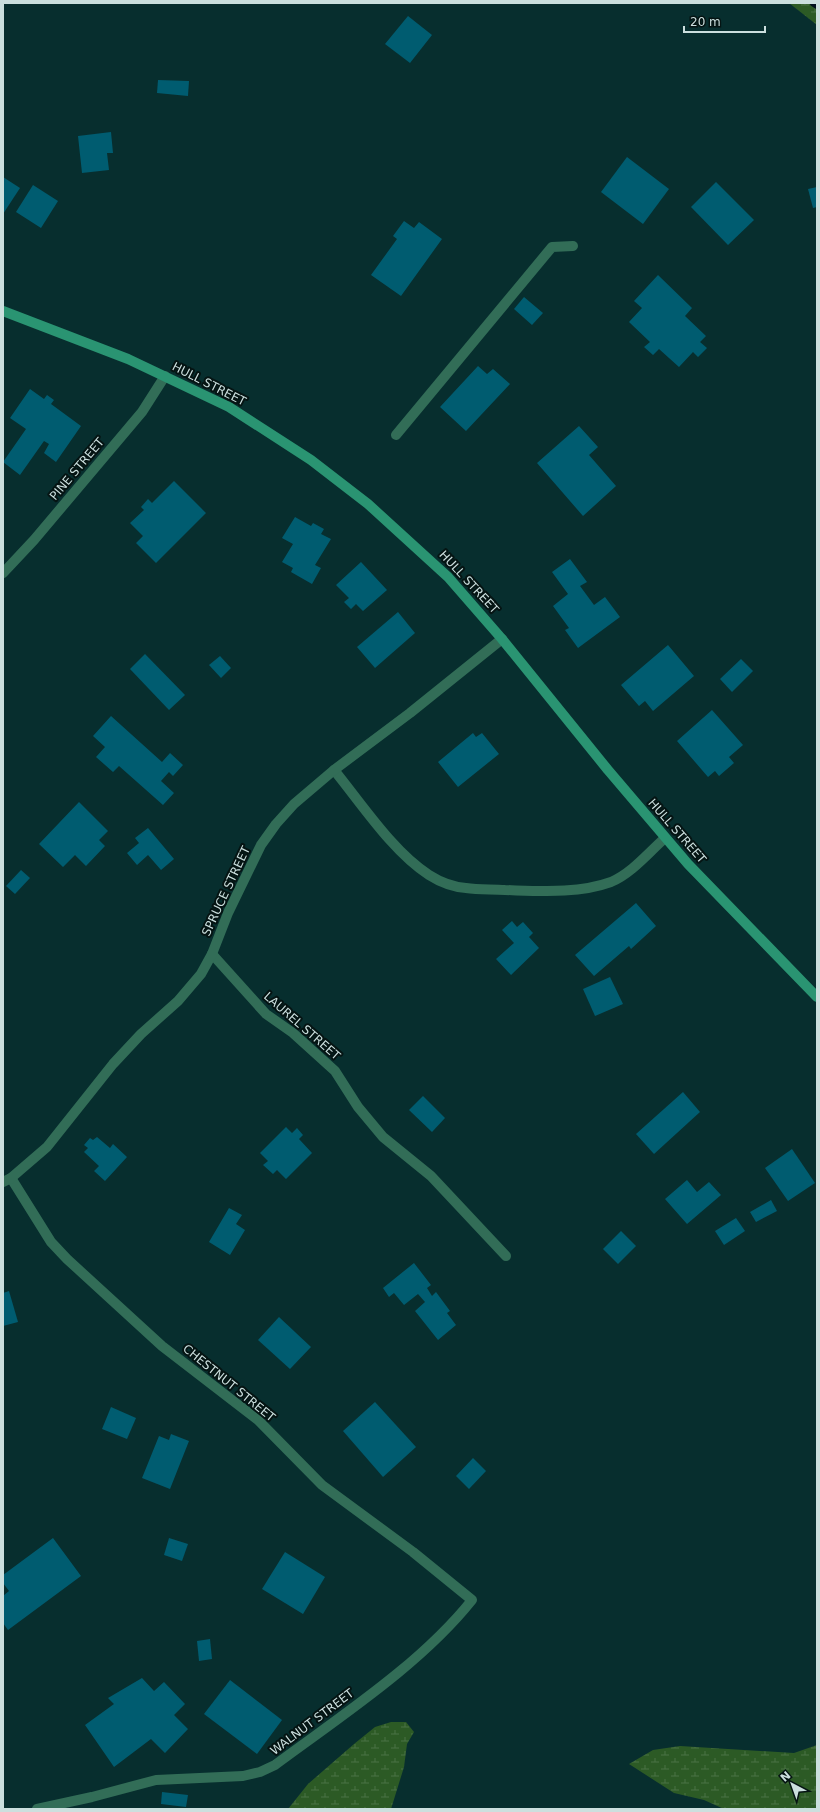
<svg xmlns="http://www.w3.org/2000/svg" width="820" height="1812" viewBox="0 0 820 1812" font-family="'DejaVu Sans',sans-serif">
  <style>
    .wetland { fill: url(#wetland-marsh) }
    .lines { fill: none; stroke-linecap: round; stroke-linejoin: round }
    .stream { stroke: #01101e; stroke-width: 8 }
    .building { fill: #005c70 }
    .lane { stroke: #326d57; stroke-width: 10 }
    .street { stroke: #326d57; stroke-width: 10 }
    .secondary { stroke: #2a9472; stroke-width: 10 }
    .labels { text-anchor: middle; dominant-baseline: central; stroke-width: 4; stroke-linejoin: round; paint-order: stroke }
    .street-label { font-size: 12px; fill: #cbdfde; stroke: #051413 }
  </style>
  <defs>
    <pattern id="wetland-marsh" width="20" height="14" patternUnits="userSpaceOnUse"><rect width="20" height="14" fill="#2c5a25"/><path d="M1 5h8M5 5V1M11 12h8M15 12V8" fill="none" stroke="#497144"/></pattern>
  </defs>
  <rect width="100%" height="100%" fill="#072e2e"/>
  <g class="wetland">
    <polygon points="789,3 817,3 817,25"/>
    <polygon points="391,1722 406,1722 414,1732 407,1744 404,1767 391,1809 288,1809 308,1784 354,1744 375,1727"/>
    <polygon points="817,1745 817,1809 724,1809 704,1800 674,1793 629,1764 653,1750 680,1746 794,1753"/>
  </g>
  <g class="lines">
    <polyline class="stream" points="814,3 817,5"/>
  </g>
  <g class="building">
    <polygon points="408,16 432,35 410,63 385,44"/>
    <polygon points="158,80 189,81 188,96 157,93"/>
    <polygon points="111,132 113,153 107,153 109,170 82,173 78,136"/>
    <polygon points="627,157 669,189 643,224 601,192"/>
    <polygon points="3,177 20,188 3,214"/>
    <polygon points="716,182 754,220 728,245 691,207"/>
    <polygon points="33,185 58,201 41,228 16,212"/>
    <polygon points="817,187 817,207 813,208 808,189"/>
    <polygon points="404,221 414,228 419,222 442,239 401,296 371,275 397,239 393,236"/>
    <polygon points="658,275 692,308 685,316 706,336 700,342 707,348 698,357 693,352 679,367 659,349 653,355 644,347 650,342 629,322 642,308 634,301"/>
    <polygon points="524,297 543,313 532,325 514,309"/>
    <polygon points="478,366 487,374 493,369 510,384 466,431 440,407"/>
    <polygon points="30,389 44,399 47,395 54,400 51,404 81,426 56,462 44,453 49,444 44,441 20,475 3,462 26,429 10,418"/>
    <polygon points="579,426 598,447 589,455 616,486 583,516 537,463"/>
    <polygon points="174,481 206,513 156,563 136,543 143,536 130,523 144,510 141,507 148,499 152,503"/>
    <polygon points="295,517 311,526 313,523 324,529 321,534 331,539 315,565 321,568 312,584 291,572 293,568 282,562 293,544 282,538"/>
    <polygon points="570,559 587,582 580,586 594,605 605,597 620,617 578,648 565,630 569,628 553,606 568,594 552,572"/>
    <polygon points="361,562 387,590 363,611 356,604 351,609 344,602 349,598 336,585"/>
    <polygon points="398,612 415,633 375,668 357,647"/>
    <polygon points="668,645 694,676 653,711 645,701 639,706 621,685"/>
    <polygon points="145,654 185,695 169,710 130,669"/>
    <polygon points="220,656 231,668 221,678 209,665"/>
    <polygon points="741,659 753,671 732,692 720,679"/>
    <polygon points="712,710 743,745 729,757 734,763 719,776 715,771 708,777 677,741"/>
    <polygon points="111,716 162,762 170,753 183,765 173,776 169,772 161,781 174,793 163,805 119,766 113,772 96,757 105,747 93,736"/>
    <polygon points="473,733 476,737 482,733 499,754 458,787 438,762"/>
    <polygon points="79,802 108,831 99,840 105,846 86,866 75,855 63,867 39,844"/>
    <polygon points="148,828 174,859 161,870 148,855 137,865 127,853 139,843 135,838"/>
    <polygon points="21,870 30,878 15,894 6,886"/>
    <polygon points="636,903 656,926 631,949 629,946 594,976 575,955"/>
    <polygon points="512,921 517,927 523,922 533,933 529,937 539,948 511,975 496,959 514,943 502,930"/>
    <polygon points="610,977 623,1004 595,1016 583,989"/>
    <polygon points="683,1092 700,1112 654,1154 636,1134"/>
    <polygon points="423,1096 445,1118 432,1132 409,1110"/>
    <polygon points="286,1127 292,1133 297,1128 303,1135 299,1139 312,1153 286,1179 277,1170 273,1174 263,1165 268,1161 260,1153"/>
    <polygon points="97,1137 110,1148 113,1144 127,1157 105,1181 94,1171 99,1166 84,1152 88,1148 84,1145 90,1138 93,1140"/>
    <polygon points="792,1149 815,1183 788,1201 765,1168"/>
    <polygon points="687,1180 697,1192 709,1182 721,1195 687,1224 665,1199"/>
    <polygon points="771,1200 777,1211 756,1222 750,1212"/>
    <polygon points="229,1208 242,1215 236,1224 245,1230 230,1255 209,1242"/>
    <polygon points="736,1218 745,1231 724,1245 715,1231"/>
    <polygon points="621,1231 636,1246 618,1264 603,1249"/>
    <polygon points="414,1263 431,1285 427,1288 432,1296 436,1292 450,1311 447,1313 456,1325 438,1340 415,1311 425,1302 418,1294 404,1305 394,1293 389,1297 383,1288"/>
    <polygon points="9,1291 18,1322 3,1326 3,1293"/>
    <polygon points="279,1317 311,1347 290,1369 258,1340"/>
    <polygon points="375,1402 416,1447 383,1477 343,1431"/>
    <polygon points="111,1407 136,1418 127,1439 102,1429"/>
    <polygon points="171,1434 189,1441 170,1489 142,1478 159,1436 169,1440"/>
    <polygon points="473,1458 486,1471 469,1489 456,1476"/>
    <polygon points="53,1538 81,1576 8,1630 3,1623 3,1596 9,1591 3,1583 3,1575"/>
    <polygon points="169,1538 188,1544 182,1561 164,1555"/>
    <polygon points="285,1552 325,1577 303,1614 262,1589"/>
    <polygon points="210,1639 212,1659 199,1661 197,1641"/>
    <polygon points="142,1678 154,1691 164,1682 185,1704 174,1715 188,1729 165,1753 151,1739 114,1767 85,1725 114,1704 108,1698"/>
    <polygon points="230,1680 282,1720 257,1754 204,1714"/>
    <polygon points="162,1792 188,1795 186,1807 161,1804"/>
  </g>
  <g class="lines">
    <g class="lane">
      <polyline points="396,435 552,247 573,246"/>
      <path d="M334,770C361,803 393,852 429,875C440,882 453,887 466,888C479,890 492,889 505,890C539,891 578,894 611,882C632,873 648,853 665,838"/>
    </g>
    <g class="street">
      <polyline points="3,573 34,540 142,412 165,376"/>
      <polyline points="212,954 266,1014 293,1033 335,1071 358,1107 383,1137 431,1176 506,1256"/>
      <path d="M11,1178L51,1242L67,1259L162,1346L258,1420L322,1485L413,1552L472,1600C421,1664 341,1716 275,1765L260,1772L243,1776L156,1780L92,1797L37,1809"/>
      <polyline points="3,1182 11,1178 47,1147 113,1064 141,1034 178,1001 201,974 212,954 228,913 261,845 276,824 294,804 334,770 410,713 502,639"/>
    </g>
    <polyline class="secondary" points="3,311 128,359 229,407 311,460 368,504 448,577 502,639 608,770 688,864 817,997"/>
  </g>
  <g class="labels">
    <g class="street-label">
      <text transform="translate(209 384) rotate(27)">HULL STREET</text>
      <text transform="translate(77 469) rotate(-50)">PINE STREET</text>
      <text transform="translate(469 582) rotate(47)">HULL STREET</text>
      <text transform="translate(677 831) rotate(49)">HULL STREET</text>
      <text transform="translate(226 891) rotate(-65)">SPRUCE STREET</text>
      <text transform="translate(302 1026) rotate(41)">LAUREL STREET</text>
      <text transform="translate(229 1383) rotate(39)">CHESTNUT STREET</text>
      <text transform="translate(312 1722) rotate(-37)">WALNUT STREET</text>
    </g>
  </g>
  <rect width="820" height="1812" fill="none" stroke="#cbdfde" stroke-width="8"/>
  <g transform="translate(792 1784) rotate(319)" stroke="#051413" stroke-width="3" paint-order="stroke">
  <path d="M0-3L7 15L0 10L-7 15Z" fill="#cbdfde"/>
  <text y="-6" font-size="11" font-weight="bold" text-anchor="middle" fill="#cbdfde">N</text>
  </g>
  <path d="M684 26v6h81v-6" fill="none" stroke="#cbdfde" stroke-width="2"/>
  <text x="690" y="26" font-size="12" fill="#cbdfde" stroke="#051413" stroke-width="3" paint-order="stroke">20 m</text>
</svg>
